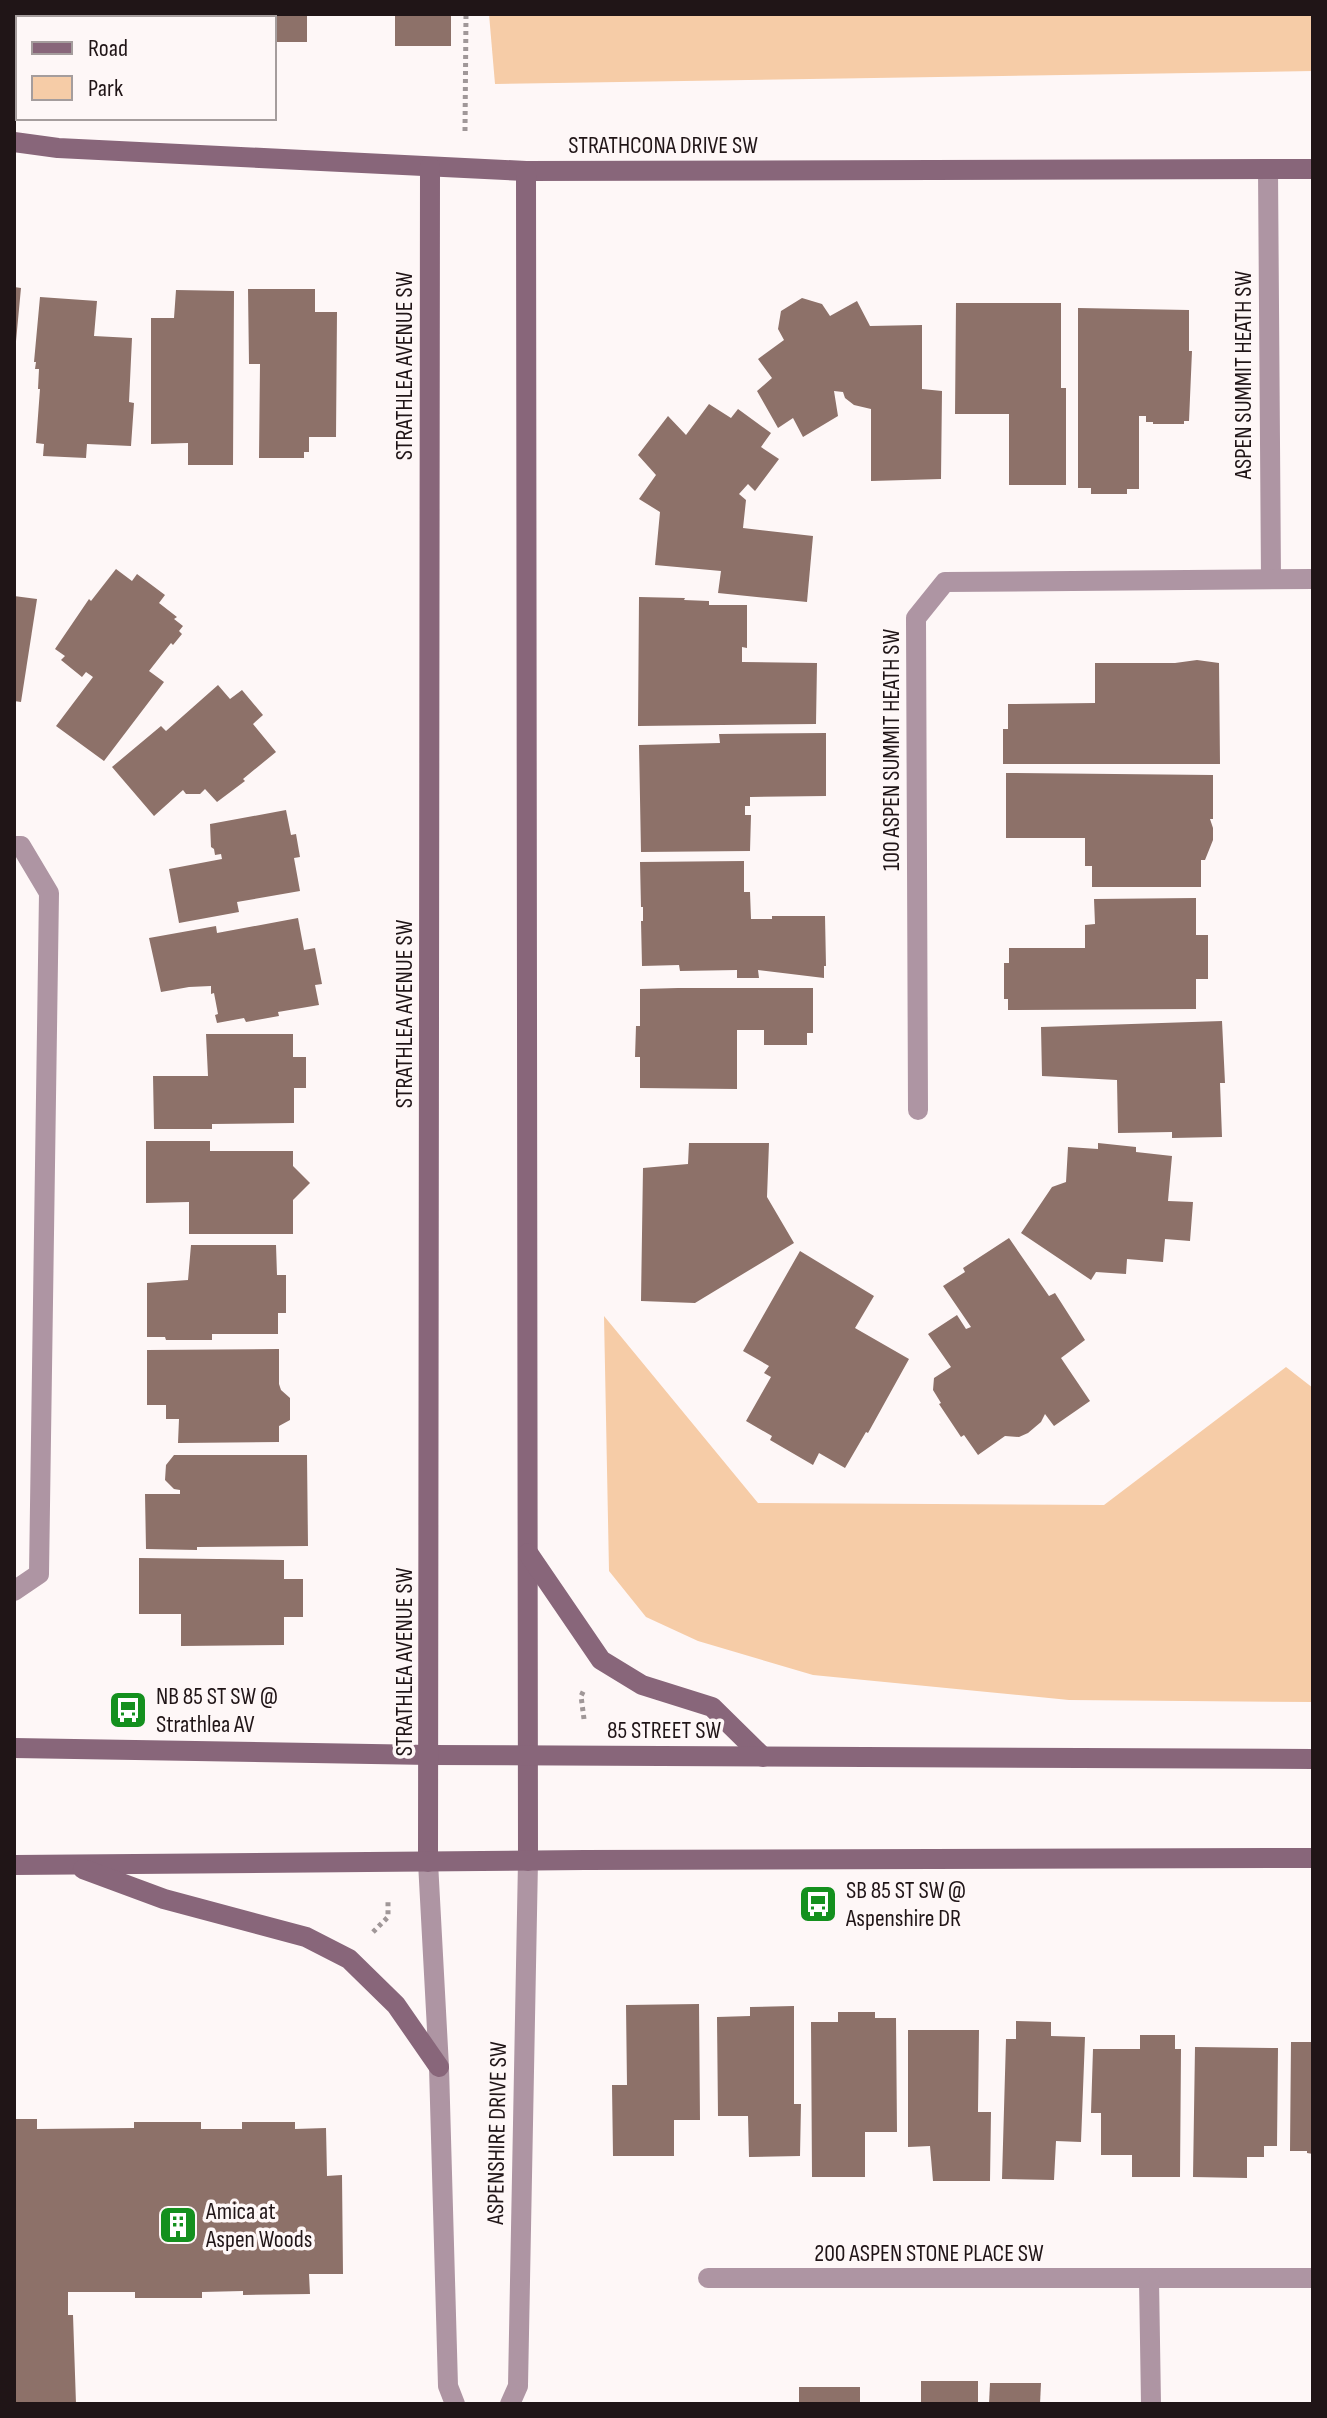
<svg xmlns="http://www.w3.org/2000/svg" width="1327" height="2418" viewBox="0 0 1327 2418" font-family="'Sofia Sans Condensed',sans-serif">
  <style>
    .green { fill: #f6cca7 }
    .building { fill: #8d7169 }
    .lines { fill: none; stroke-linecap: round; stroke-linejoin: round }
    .path { stroke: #a09798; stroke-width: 5; stroke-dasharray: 4 4; stroke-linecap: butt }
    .street { stroke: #ae95a3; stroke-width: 20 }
    .secondary { stroke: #88667a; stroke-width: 20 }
    .labels { text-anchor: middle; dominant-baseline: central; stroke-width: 7; stroke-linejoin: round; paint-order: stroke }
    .street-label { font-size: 24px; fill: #201517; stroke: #fef7f7 }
    .poi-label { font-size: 24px; fill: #201517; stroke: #fef7f7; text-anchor: start }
  </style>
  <rect width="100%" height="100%" fill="#fef7f7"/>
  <g class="green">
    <polygon points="489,14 1313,14 1313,71 495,84"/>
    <polygon points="604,1316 758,1503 1104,1505 1286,1367 1313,1388 1313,1702 1069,1700 813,1675 698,1641 646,1617 609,1571"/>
  </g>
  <g class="building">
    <rect x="32" y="14" width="83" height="4"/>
    <rect x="180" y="14" width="59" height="4"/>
    <polygon points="249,14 307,14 307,42 274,42 274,18 249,18"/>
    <rect x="395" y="14" width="56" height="32"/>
    <polygon points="14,287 21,288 16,341 14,341"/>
    <polygon points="248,289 315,289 315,312 337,312 336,437 309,437 309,452 304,452 304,458 259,458 260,364 249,364"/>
    <polygon points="176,290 234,291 233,465 188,465 188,443 151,444 151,318 174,318"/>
    <polygon points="40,297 97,301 94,336 132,338 129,402 134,403 131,446 87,444 86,458 43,456 44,444 36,443 40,389 38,389 39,369 35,369 36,362 34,362"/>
    <polygon points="802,298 822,304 830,316 857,301 870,326 922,325 922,389 942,391 941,479 871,481 871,409 854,405 845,398 843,392 834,391 838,416 803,437 793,418 778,428 757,391 772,378 758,359 784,340 778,329 781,311"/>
    <polygon points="956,303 1061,303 1061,388 1066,388 1066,485 1009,485 1009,414 955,414"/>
    <polygon points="1078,308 1189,310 1189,351 1192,351 1189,421 1184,421 1184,424 1153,424 1153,422 1146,422 1146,416 1139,416 1139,489 1127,489 1127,494 1091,494 1091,488 1078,488"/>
    <polygon points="709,404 731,418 738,409 771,433 761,447 779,459 755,491 748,484 739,494 746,500 743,528 813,536 807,602 718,593 721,571 655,565 660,512 639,499 656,475 638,455 668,416 686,435"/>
    <polygon points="116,569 132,581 137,574 165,595 159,603 177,617 174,619 183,626 179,631 182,634 173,645 171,643 149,671 164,682 104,761 56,726 93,677 86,672 82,677 61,660 65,656 55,649 89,599 91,601"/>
    <polygon points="14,596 37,599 21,702 14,701"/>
    <polygon points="639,597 685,598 684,600 709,601 709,605 747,605 747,648 742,647 742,662 817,663 816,724 638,726"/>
    <polygon points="1197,660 1219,663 1220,764 1003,764 1003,729 1008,729 1008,704 1095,703 1095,663 1175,663"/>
    <polygon points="218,685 230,699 242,690 263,715 253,724 276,752 243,779 245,781 217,802 205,789 200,794 186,794 183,790 154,816 112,767 161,726 166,731"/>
    <polygon points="826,733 826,796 750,797 750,806 745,806 745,815 751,815 750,851 641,852 639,745 720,743 719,734"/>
    <polygon points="1006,773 1213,775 1213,819 1210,819 1213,828 1213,840 1205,860 1201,860 1201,887 1092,887 1092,866 1085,866 1085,838 1006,838"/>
    <polygon points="286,810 291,835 296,834 300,857 294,858 300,891 237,902 239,912 179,923 169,869 222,859 221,854 215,855 214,849 211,847 210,824"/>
    <polygon points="744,861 744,892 750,892 751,919 772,919 772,916 825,916 826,966 824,966 824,978 758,970 759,978 737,978 737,970 680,971 679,965 642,966 641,921 643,921 643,907 641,907 640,862"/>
    <polygon points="1196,898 1196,935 1208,935 1208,979 1196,979 1196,1009 1008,1010 1008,999 1004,999 1004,963 1009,963 1009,948 1085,948 1085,925 1095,924 1094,899"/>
    <polygon points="298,918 304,950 315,948 322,984 315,985 319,1005 278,1012 279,1016 246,1022 244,1018 217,1023 215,1015 218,1014 214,993 211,994 211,986 189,987 161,992 149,938 216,926 217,933"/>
    <polygon points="678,988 813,988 813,1033 807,1033 807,1045 764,1045 764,1030 737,1030 737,1089 640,1088 640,1057 635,1057 636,1026 640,1026 640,989"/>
    <polygon points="1222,1021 1225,1083 1220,1083 1222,1137 1172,1138 1172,1132 1118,1133 1117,1080 1042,1076 1041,1027"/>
    <polygon points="206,1034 293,1034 293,1057 306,1057 306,1088 294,1088 294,1123 212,1124 212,1129 154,1129 153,1076 208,1076"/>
    <polygon points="146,1141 210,1141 210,1151 293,1151 293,1166 310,1183 293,1200 293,1234 189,1234 189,1202 146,1203"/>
    <polygon points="689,1143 769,1143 767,1197 794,1243 695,1303 641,1301 643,1168 688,1164"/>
    <polygon points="1098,1143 1136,1147 1136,1152 1172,1156 1168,1201 1193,1202 1190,1241 1165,1239 1163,1262 1127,1259 1126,1274 1096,1272 1091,1280 1021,1233 1052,1187 1066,1182 1068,1147 1098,1149"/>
    <polygon points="1009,1238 1049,1296 1055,1293 1085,1340 1061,1358 1090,1401 1054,1426 1045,1414 1041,1422 1028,1433 1019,1437 1005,1436 978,1455 964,1435 961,1437 939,1404 941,1403 933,1390 934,1378 951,1367 928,1334 957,1315 966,1329 971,1327 943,1286 965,1272 963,1268"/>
    <polygon points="191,1245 276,1245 277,1275 286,1275 286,1313 278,1313 278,1334 212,1334 212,1340 166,1340 165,1337 147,1337 147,1283 188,1280"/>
    <polygon points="800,1251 874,1296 855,1328 909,1359 868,1433 866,1432 845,1468 819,1453 813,1465 770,1440 772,1436 746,1421 771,1377 764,1373 769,1366 743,1351"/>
    <polygon points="279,1349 279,1384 281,1390 290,1398 290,1420 279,1426 279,1442 178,1443 179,1419 166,1419 166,1405 147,1405 147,1350"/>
    <polygon points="174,1455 307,1455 308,1546 197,1547 197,1550 146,1549 145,1494 180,1494 180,1490 174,1489 165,1480 166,1465"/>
    <polygon points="139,1558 284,1560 284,1579 303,1579 303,1617 284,1617 284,1645 181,1646 181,1614 139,1614"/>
    <polygon points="699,2004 700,2120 674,2120 674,2156 613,2156 612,2085 627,2085 626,2005"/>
    <polygon points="794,2006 794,2104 801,2104 800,2156 749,2157 748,2116 718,2116 717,2017 750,2016 750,2007"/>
    <polygon points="838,2012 875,2012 875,2018 896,2018 897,2132 865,2132 865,2177 812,2177 811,2022 838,2022"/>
    <polygon points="1016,2021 1051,2022 1051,2036 1085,2037 1081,2142 1056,2141 1054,2180 1002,2179 1006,2039 1016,2039"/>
    <polygon points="908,2030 979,2030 978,2112 991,2112 990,2181 933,2181 930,2146 908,2147"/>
    <polygon points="1140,2035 1175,2035 1175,2049 1181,2049 1180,2177 1132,2177 1132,2155 1101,2155 1101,2113 1091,2113 1093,2049 1140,2049"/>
    <polygon points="1291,2042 1313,2042 1313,2154 1307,2153 1307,2151 1290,2151"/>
    <polygon points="1195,2047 1278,2048 1277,2146 1264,2146 1264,2157 1247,2157 1247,2178 1193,2177"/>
    <polygon points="14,2119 37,2119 37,2129 134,2128 134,2122 201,2122 201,2129 242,2129 242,2122 295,2122 295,2129 326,2128 327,2176 342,2175 343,2274 309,2274 310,2294 243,2295 243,2291 202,2292 202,2298 135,2298 135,2292 68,2292 68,2315 73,2315 76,2404 14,2404"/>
    <rect x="921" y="2381" width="57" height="23"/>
    <polygon points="990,2383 1041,2383 1040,2404 989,2404"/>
    <rect x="799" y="2387" width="61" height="17"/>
  </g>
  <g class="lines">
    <g class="path">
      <polyline points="465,131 466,14"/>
      <polyline points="584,1719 581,1696 584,1690"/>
      <polyline points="373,1932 388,1917 388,1901"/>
    </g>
    <g class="street">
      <polyline points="1268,170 1271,579"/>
      <polyline points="14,846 21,846 49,893 39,1574 14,1591"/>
      <polyline points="918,1110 916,618 945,582 1313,579"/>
      <polyline points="428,1862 439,2067 448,2386 455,2404"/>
      <polyline points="708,2278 1313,2278"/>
      <polyline points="1149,2279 1151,2404"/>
      <polyline points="510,2404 518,2386 528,1861"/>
    </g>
    <g class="secondary">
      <polyline points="14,142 58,148 526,171 1313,169"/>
      <polyline points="526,171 528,1861"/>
      <polyline points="528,1553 601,1660 642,1685 712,1707 763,1757"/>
      <polyline points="14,1748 430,1755 1313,1759"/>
      <polyline points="428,1862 430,167"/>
      <polyline points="14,1865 585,1860 1313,1858"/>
      <polyline points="83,1869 164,1899 306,1937 349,1959 396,2005 439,2067"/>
    </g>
  </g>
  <defs>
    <g id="bus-square" transform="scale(2)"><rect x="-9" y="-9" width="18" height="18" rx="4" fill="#14901e" stroke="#fef7f7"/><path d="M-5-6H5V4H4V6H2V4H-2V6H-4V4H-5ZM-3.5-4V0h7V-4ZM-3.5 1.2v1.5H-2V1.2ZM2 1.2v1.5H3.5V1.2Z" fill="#fff"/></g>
    <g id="building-square" transform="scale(2)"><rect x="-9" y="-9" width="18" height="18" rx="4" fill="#14901e" stroke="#fef7f7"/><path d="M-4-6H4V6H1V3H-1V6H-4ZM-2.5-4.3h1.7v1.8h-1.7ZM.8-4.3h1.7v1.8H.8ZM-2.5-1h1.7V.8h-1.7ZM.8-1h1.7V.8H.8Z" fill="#fff"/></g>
  </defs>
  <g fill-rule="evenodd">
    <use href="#bus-square" x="128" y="1710"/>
    <use href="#bus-square" x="818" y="1904"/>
    <use href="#building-square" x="178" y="2225"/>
  </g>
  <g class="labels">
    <g class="street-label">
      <text x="663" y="145">STRATHCONA DRIVE SW</text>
      <text transform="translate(404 366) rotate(-90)">STRATHLEA AVENUE SW</text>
      <text transform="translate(1243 375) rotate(-90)">ASPEN SUMMIT HEATH SW</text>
      <text transform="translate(891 750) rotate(-90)">100 ASPEN SUMMIT HEATH SW</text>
      <text transform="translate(404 1014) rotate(-90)">STRATHLEA AVENUE SW</text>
      <text transform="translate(404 1662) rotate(-90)">STRATHLEA AVENUE SW</text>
      <text x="664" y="1730">85 STREET SW</text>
      <text transform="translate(497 2133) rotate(-89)">ASPENSHIRE DRIVE SW</text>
      <text x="929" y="2253">200 ASPEN STONE PLACE SW</text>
    </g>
    <g class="poi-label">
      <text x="156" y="1696">NB 85 ST SW @<tspan x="156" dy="28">Strathlea AV</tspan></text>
      <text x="846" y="1890">SB 85 ST SW @<tspan x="846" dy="28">Aspenshire DR</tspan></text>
      <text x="206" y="2211">Amica at<tspan x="206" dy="28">Aspen Woods</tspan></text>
    </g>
  </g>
  <rect width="1327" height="2418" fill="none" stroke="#201517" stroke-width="32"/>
  <rect x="16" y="16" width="260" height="104" fill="#fef7f7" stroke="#a59d9d" stroke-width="2"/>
  <rect x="32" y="42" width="40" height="12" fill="#88667a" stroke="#a59d9d" stroke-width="2"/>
  <text x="88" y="56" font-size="24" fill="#201517">Road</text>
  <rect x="32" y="76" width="40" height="24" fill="#f6cca7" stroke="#a59d9d" stroke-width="2"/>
  <text x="88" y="96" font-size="24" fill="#201517">Park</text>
</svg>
